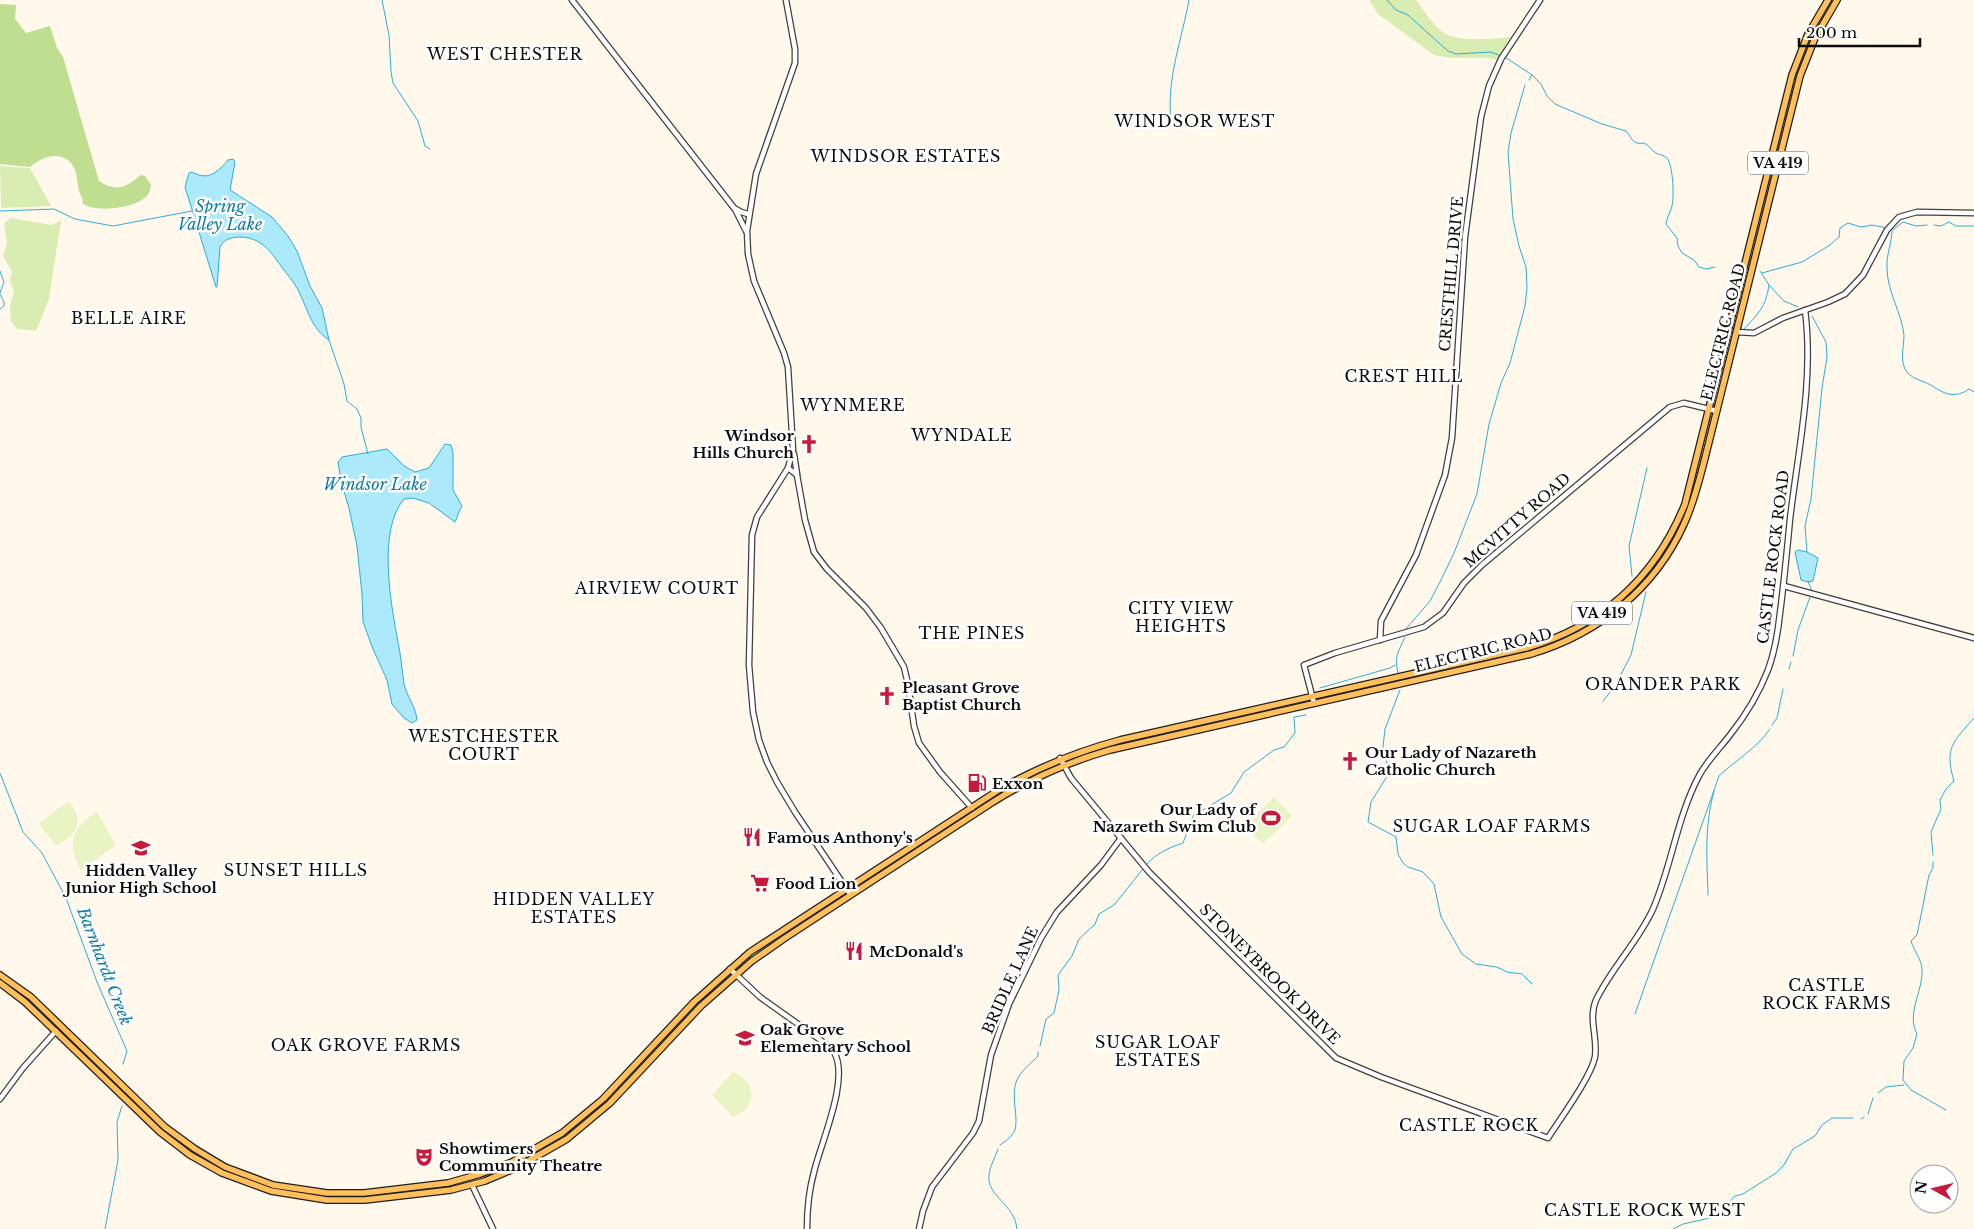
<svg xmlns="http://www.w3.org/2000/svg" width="1974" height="1229" viewBox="0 0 1974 1229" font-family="'Libre Baskerville',serif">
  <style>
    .green { fill: #d9ecb2 }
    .forest { fill: #bfde90 }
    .pitch { fill: #eaf3c4 }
    .water { fill: #abe9fb; stroke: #2cadd8 }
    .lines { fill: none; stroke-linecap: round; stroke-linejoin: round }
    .stream { stroke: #2cadd8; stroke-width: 1 }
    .tertiary-casing { stroke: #3f3f3f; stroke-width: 7 }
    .primary-casing { stroke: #1d1d1d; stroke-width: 8 }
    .tertiary { stroke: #fff; stroke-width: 4.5 }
    .primary { stroke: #ffbf5b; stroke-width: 5.5 }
    .labels { text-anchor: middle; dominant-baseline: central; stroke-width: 5; stroke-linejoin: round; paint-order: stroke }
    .shield { fill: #fff; stroke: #555; stroke-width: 1 }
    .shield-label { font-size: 14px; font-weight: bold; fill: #0c0c0c }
    .street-label { font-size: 15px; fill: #0c0c0c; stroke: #fff }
    .poi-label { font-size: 15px; font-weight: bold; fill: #0c0c0c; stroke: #fff; text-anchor: start }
    .neighbourhood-label { font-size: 16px; letter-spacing: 1px; fill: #0c0c0c; stroke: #fff }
    .water-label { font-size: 16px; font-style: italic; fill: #0c7ba7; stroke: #fff }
  </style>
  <rect width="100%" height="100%" fill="#fff8eb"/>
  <g class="green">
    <path d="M1369,0H1416C1424,10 1433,26 1444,33C1457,42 1495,39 1510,37L1497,60L1487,58H1451L1434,55L1378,14Z"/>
    <polygon points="0,166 30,168 51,206 1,208"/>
    <polygon points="11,218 52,225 61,220 49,299 36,331 17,329 11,321 10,305 14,292 10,280 12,271 3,256 7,244 4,223"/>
  </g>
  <path class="forest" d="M0,4L16,5L15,19L26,33L50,26L57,48L63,57L99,181C114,192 128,188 140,175L145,176L151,185C151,186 150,192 149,193C141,208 95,214 82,203L83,200C76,188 79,181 75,170C66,149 44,155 30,167L0,164Z"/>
  <g class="pitch">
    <polygon points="1274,797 1292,816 1263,844 1249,831 1253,827 1250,821"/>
    <path d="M69,801C86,823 76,834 56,846L39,823Z"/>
    <path d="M97,812L116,845L81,870C66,844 72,827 97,812Z"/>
    <path d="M733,1072C757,1081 758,1108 733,1117L712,1095Z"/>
  </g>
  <g class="water">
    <path d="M233,159L235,162L230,190L272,217L288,236L297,251L310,286L322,308L329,340C310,328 307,306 297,288C293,281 288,275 283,269C271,252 262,237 239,237C230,238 224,239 220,247L217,287H216L185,187L189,173L192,172C208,181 217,173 228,160Z"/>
    <path d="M445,444L451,445L453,453V490L462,506C458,511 458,517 455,522L429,503L413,498L404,499C377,531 391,604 398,642C401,656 402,670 404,684C407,697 416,707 417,720L412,723L404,718L392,704L387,680L373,649L363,622L362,594L357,546L349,508L341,481L338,462L342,457L387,449L404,466L415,472L429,468Z"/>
    <polygon points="1798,550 1807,552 1818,558 1813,581 1808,582 1801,580 1795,552"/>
  </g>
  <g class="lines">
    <g class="stream">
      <polyline points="382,0 389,35 391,72 393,83 418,121 425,146 430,149"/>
      <path d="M1387,0L1396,10L1408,15L1448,51L1456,54L1491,52L1508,59L1532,75L1541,84L1547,96L1555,104L1602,124L1626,131C1633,139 1632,145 1644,143C1649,145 1651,150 1656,153C1659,155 1664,155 1667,158C1673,165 1675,200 1671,209C1669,215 1667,218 1666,224L1677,238L1678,246L1682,253L1694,260L1699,267L1706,269L1715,267"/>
      <polyline points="1529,80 1532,75"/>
      <path d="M1171,120C1166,80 1182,39 1189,0"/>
      <polyline points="0,211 54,209 75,219 113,226 192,211"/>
      <polyline points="1934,225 1941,226 1949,222 1956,226 1974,226"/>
      <path d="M1892,230C1892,243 1886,255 1887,268C1887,291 1902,314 1904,335C1904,347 1899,362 1907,372C1913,380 1926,381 1934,387C1946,395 1956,398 1969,389L1974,392"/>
      <polyline points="1893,230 1903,222 1916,226 1927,225"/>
      <polyline points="0,271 4,282 0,293"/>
      <polyline points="1760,271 1769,285 1784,301 1798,307"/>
      <polyline points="1762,273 1802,262 1830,245 1839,237 1840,228 1848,223 1861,227 1872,225 1887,228"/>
      <polyline points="0,294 4,302 4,306 0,309"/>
      <path d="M1744,329C1758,314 1766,307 1769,285"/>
      <polyline points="329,340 344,384 347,401 357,409 361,418 361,427 368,454"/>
      <polyline points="1701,399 1716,340"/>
      <polyline points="1807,552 1805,526 1811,499 1822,388 1827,357 1826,342 1812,316"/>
      <polyline points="1632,576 1629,546 1647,468"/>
      <polyline points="1808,581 1812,591"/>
      <polyline points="1405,630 1430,601 1441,580 1454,553 1477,494 1489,424 1501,383 1510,363 1525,306 1527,288 1526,267 1519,246 1513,219 1508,152 1511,133 1525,85"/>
      <polyline points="1793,656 1798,630 1810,597"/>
      <polyline points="1789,669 1791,662"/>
      <path d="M1398,673C1394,656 1398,653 1405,637"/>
      <polyline points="1320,688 1390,668 1395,665"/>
      <polyline points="1400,690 1385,729 1383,747 1389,773 1371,802 1368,822 1396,837 1398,854 1403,863 1408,867 1423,872 1434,884 1441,917 1462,954 1476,964 1497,967 1507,972 1522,974 1532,984"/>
      <polyline points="1603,701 1615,686 1631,655 1646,592"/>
      <polyline points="1772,725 1777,718 1783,689"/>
      <polyline points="0,773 23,832 42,853 66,898 97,982 127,1051 123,1064"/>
      <path d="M1933,855L1931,832L1941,809L1940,800L1946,789L1954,781C1944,748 1953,742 1974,718"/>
      <path d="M1933,862V868L1929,875L1917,935L1911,941C1914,951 1922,960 1922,970C1923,992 1906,1013 1917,1034L1913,1048L1904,1061L1903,1080L1911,1090L1946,1110"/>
      <path d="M1147,864C1157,853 1168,848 1183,843L1193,816L1231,793L1244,772L1274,750L1284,747L1295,733L1294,717L1306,715"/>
      <path d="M1708,895C1707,858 1704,829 1714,791"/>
      <path d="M1635,1014L1719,776C1736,760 1756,749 1770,729"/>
      <polyline points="1040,1046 1046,1019 1054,1013 1059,990 1058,975 1072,956 1079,939 1095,924 1099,914 1114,905 1143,869"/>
      <polyline points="1878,1093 1886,1087 1904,1085"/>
      <polyline points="1868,1114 1873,1098"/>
      <polyline points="1861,1119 1864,1117"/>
      <path d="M1000,1145C1004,1142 1009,1139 1012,1135C1022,1124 1009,1097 1017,1080C1021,1071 1031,1063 1038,1056V1052"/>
      <path d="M998,1149C995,1158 990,1166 989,1175C986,1196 1015,1204 1017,1229"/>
      <polyline points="105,1229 118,1160 117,1122 122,1106"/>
      <polyline points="1673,1229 1683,1224 1710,1218 1720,1212 1735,1196 1743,1194 1776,1173 1784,1165 1793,1149 1815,1136 1822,1125 1832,1118 1853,1118"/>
    </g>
    <g class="tertiary-casing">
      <g id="tertiary">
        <polyline points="572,0 734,208 741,212 748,214"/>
        <polyline points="786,0 795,49 795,63 756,174 747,231 748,254 754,281 784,353 788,367 793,450 788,468 757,517 752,535 749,665 753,712 759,740 767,762 777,782 795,812 850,894"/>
        <polyline points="735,209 746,231"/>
        <polyline points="1736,332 1754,333 1783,318 1828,302 1845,294 1863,275 1887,230 1899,217 1917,212 1974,213"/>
        <polyline points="794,454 797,474"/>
        <polyline points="788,468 797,475 805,520 814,552 827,569 866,608 881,628 904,667 908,684 914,726 919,743 940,772 972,808"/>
        <polyline points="1784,586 1974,638"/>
        <polyline points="1380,640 1381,621 1416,555 1445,475 1452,438 1465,237 1481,117 1489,86 1501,59 1540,0"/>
        <polyline points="1314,703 1304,665 1335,653 1424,627 1443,613 1464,583 1482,565 1670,407 1684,403 1717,411"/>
        <path d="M1060,758L1071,778L1149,872L1336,1058L1381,1077L1548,1138C1560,1119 1591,1077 1595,1057C1598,1037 1588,1019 1596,1000C1612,967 1638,942 1653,909C1672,865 1677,816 1700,774C1708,760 1720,748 1730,735C1746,715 1759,693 1768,670C1775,651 1778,632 1780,613C1784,582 1787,551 1790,519C1798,451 1814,380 1805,310"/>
        <path d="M730,969L760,997L826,1044C828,1046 832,1049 834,1052C850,1079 821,1142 814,1172C809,1190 807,1210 807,1229"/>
        <polyline points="0,1099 23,1068 56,1031"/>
        <polyline points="472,1185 493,1229"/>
        <polyline points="919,1229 923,1211 932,1187 973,1133 979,1121 991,1055 1009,1004 1041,938 1057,912 1101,865 1121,838"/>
      </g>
    </g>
    <g class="primary-casing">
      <g id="primary">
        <path d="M0,975L31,997L165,1127L195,1149L225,1167L273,1185L327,1193H364L448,1183L480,1174L512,1162L562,1133L603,1099L694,1002L750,952L1000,789C1039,767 1075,752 1120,740L1526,648C1602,626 1655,578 1685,504L1792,75L1808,34L1828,0"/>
        <path d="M0,983L25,1002L160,1132L190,1155L222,1173L271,1191L327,1200H365L451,1190L485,1181L516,1168L567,1139L610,1103L701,1006L752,961L785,938L993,802C1030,779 1068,762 1110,750L1531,654C1598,634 1655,589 1684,524C1694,503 1699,481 1705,458L1800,76L1815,38L1837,0"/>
      </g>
    </g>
    <use href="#tertiary" class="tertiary"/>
    <use href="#primary" class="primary"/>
  </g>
  <defs>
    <g id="church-bare" transform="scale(1.5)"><path d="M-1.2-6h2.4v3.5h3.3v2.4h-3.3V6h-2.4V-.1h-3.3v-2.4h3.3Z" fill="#c71a3c" stroke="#fff" stroke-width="2.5" paint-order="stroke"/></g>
    <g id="fuel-bare" transform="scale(1.5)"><path d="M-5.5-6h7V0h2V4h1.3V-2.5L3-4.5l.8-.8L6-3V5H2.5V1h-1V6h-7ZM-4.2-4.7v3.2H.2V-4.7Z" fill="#c71a3c" stroke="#fff" stroke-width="2.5" paint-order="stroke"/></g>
    <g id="stadium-bare" transform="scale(1.5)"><path d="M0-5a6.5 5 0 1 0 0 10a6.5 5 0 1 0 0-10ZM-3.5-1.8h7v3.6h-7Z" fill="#c71a3c" stroke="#fff" stroke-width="2.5" paint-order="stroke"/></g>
    <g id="restaurant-bare" transform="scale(1.5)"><path d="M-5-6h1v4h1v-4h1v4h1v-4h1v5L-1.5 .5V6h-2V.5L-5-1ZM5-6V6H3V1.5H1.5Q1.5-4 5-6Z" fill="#c71a3c" stroke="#fff" stroke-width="2.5" paint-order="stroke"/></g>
    <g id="school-bare" transform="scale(1.5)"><path d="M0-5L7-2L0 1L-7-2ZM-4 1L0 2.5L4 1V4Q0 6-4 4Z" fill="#c71a3c" stroke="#fff" stroke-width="2.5" paint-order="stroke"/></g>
    <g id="supermarket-bare" transform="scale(1.5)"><path d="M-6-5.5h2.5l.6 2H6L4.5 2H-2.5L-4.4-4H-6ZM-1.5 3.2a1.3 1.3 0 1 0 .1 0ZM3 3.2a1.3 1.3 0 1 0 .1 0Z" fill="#c71a3c" stroke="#fff" stroke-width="2.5" paint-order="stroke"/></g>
    <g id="theatre-bare" transform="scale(1.5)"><path d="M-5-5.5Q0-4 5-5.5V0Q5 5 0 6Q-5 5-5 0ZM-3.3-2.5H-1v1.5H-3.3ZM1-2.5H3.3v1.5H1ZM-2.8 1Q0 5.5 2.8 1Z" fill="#c71a3c" stroke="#fff" stroke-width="2.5" paint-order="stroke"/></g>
  </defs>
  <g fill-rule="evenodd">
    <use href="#church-bare" x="809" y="444"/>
    <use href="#church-bare" x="887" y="696"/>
    <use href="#church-bare" x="1350" y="761"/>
    <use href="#fuel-bare" x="977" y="783"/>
    <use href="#stadium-bare" x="1271" y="818"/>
    <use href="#restaurant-bare" x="752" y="837"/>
    <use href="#school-bare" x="141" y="848"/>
    <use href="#supermarket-bare" x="760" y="883"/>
    <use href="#restaurant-bare" x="854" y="951"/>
    <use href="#school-bare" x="745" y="1038"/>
    <use href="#theatre-bare" x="424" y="1157"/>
  </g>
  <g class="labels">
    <g class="shield">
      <rect x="1748" y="151.5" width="60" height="23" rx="4"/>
      <rect x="1572" y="601.5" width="60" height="23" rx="4"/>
    </g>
    <g class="shield-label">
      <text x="1778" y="163">VA 419</text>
      <text x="1602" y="613">VA 419</text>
    </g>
    <g class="street-label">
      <text transform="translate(1451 274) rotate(-85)">CRESTHILL DRIVE</text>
      <text transform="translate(1723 332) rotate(-76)">ELECTRIC ROAD</text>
      <text transform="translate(1517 520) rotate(-41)">MCVITTY ROAD</text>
      <text transform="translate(1773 557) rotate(-83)">CASTLE ROCK ROAD</text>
      <text transform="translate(1483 650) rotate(-14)">ELECTRIC ROAD</text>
      <text transform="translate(1270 974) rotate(45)">STONEYBROOK DRIVE</text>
      <text transform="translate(1010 980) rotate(-66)">BRIDLE LANE</text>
    </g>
    <g class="poi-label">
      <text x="794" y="435" text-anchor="end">Windsor<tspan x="794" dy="17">Hills Church</tspan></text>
      <text x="902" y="687">Pleasant Grove<tspan x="902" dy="17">Baptist Church</tspan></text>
      <text x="1365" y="752">Our Lady of Nazareth<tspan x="1365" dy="17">Catholic Church</tspan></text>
      <text x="992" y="783">Exxon</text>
      <text x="1256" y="809" text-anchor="end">Our Lady of<tspan x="1256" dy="17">Nazareth Swim Club</tspan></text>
      <text x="767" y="837">Famous Anthony's</text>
      <text x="141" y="870" text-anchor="middle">Hidden Valley<tspan x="141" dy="17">Junior High School</tspan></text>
      <text x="775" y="883">Food Lion</text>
      <text x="869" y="951">McDonald's</text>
      <text x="760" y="1029">Oak Grove<tspan x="760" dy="17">Elementary School</tspan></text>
      <text x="439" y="1148">Showtimers<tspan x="439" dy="17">Community Theatre</tspan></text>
    </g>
    <g class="neighbourhood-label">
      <text x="505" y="54">WEST CHESTER</text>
      <text x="1195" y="121">WINDSOR WEST</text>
      <text x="906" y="156">WINDSOR ESTATES</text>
      <text x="129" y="318">BELLE AIRE</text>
      <text x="1404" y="376">CREST HILL</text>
      <text x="853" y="405">WYNMERE</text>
      <text x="962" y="435">WYNDALE</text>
      <text x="657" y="588">AIRVIEW COURT</text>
      <text x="1181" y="608">CITY VIEW<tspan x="1181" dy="18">HEIGHTS</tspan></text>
      <text x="972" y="633">THE PINES</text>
      <text x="1663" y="684">ORANDER PARK</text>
      <text x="484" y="736">WESTCHESTER<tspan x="484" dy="18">COURT</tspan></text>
      <text x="1492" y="826">SUGAR LOAF FARMS</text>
      <text x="296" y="870">SUNSET HILLS</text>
      <text x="574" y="899">HIDDEN VALLEY<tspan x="574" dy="18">ESTATES</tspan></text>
      <text x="1827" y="985">CASTLE<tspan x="1827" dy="18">ROCK FARMS</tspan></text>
      <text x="1158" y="1042">SUGAR LOAF<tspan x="1158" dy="18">ESTATES</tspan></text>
      <text x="366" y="1045">OAK GROVE FARMS</text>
      <text x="1469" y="1125">CASTLE ROCK</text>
      <text x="1645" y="1210">CASTLE ROCK WEST</text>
    </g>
    <g class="water-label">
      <text x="220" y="206">Spring<tspan x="220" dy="18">Valley Lake</tspan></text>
      <text x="375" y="484">Windsor Lake</text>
      <text transform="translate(105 966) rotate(69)">Barnhardt Creek</text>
    </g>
  </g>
  <g transform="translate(1934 1189) rotate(278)"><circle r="24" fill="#ffffff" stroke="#9e9e9e"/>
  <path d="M0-4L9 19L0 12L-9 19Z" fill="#c71a3c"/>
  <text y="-8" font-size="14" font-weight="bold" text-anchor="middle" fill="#0c0c0c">N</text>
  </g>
  <path d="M1799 38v8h121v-8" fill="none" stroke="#0c0c0c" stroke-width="2.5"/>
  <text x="1806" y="38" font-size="15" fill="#0c0c0c" stroke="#ffffff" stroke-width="4" paint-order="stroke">200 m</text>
</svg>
